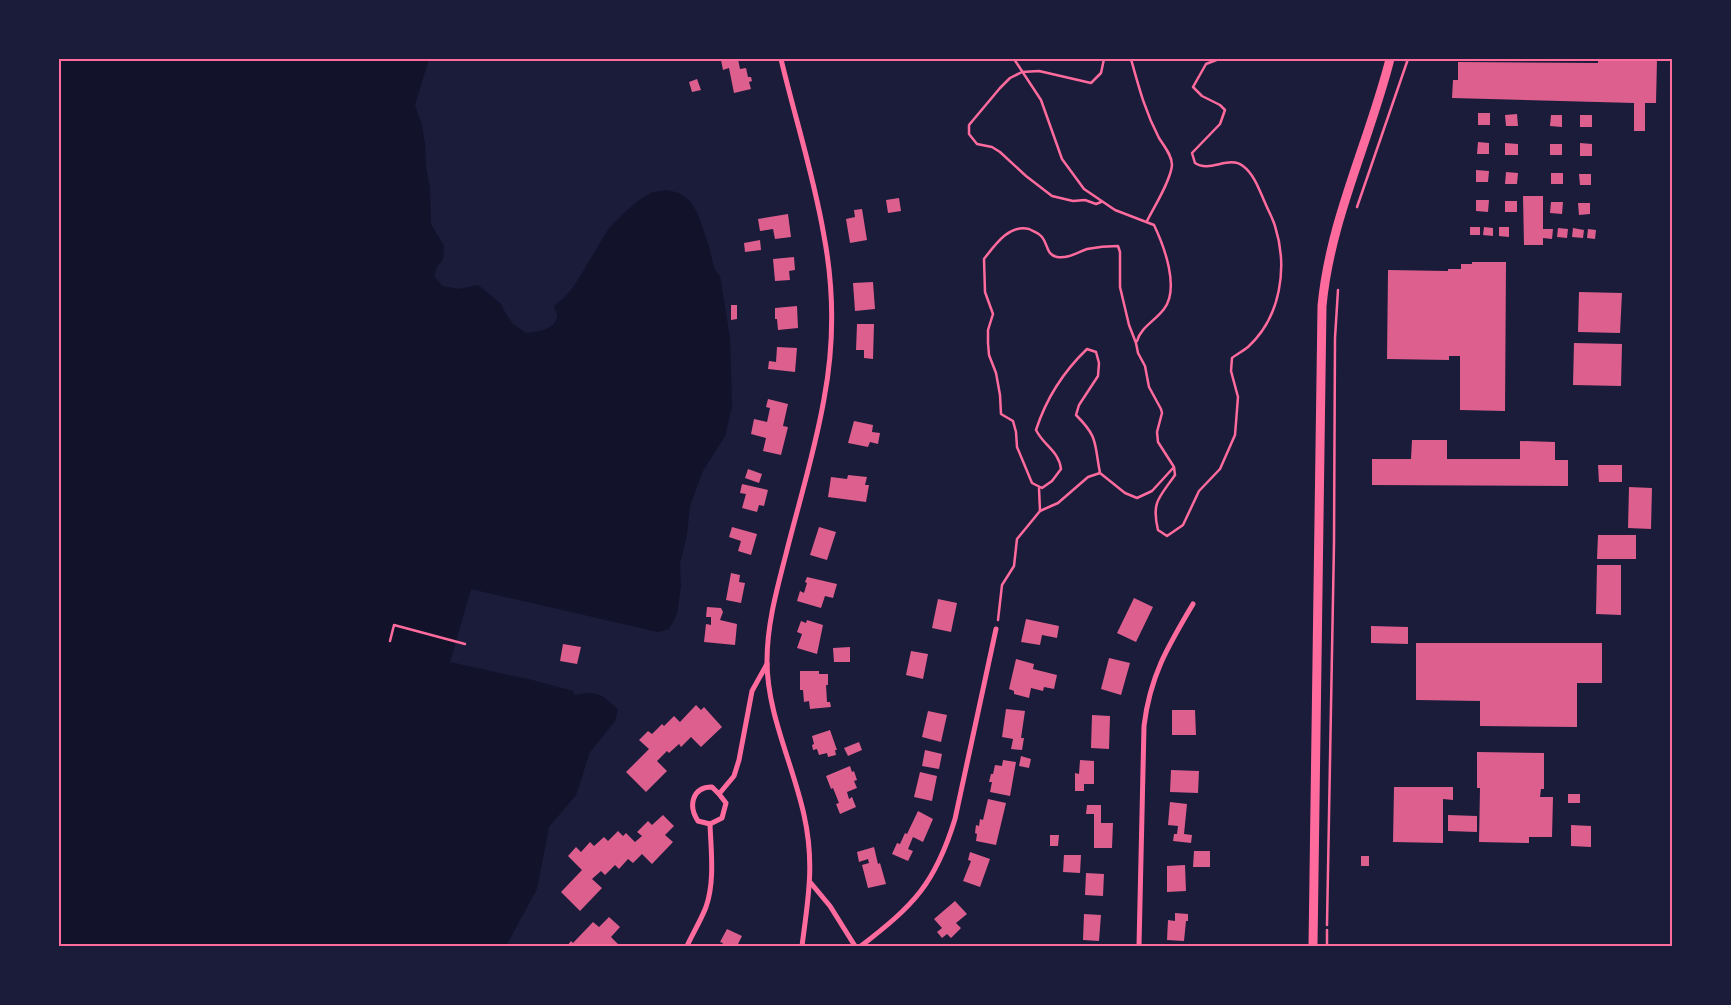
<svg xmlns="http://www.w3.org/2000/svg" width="1731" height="1005" viewBox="0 0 1731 1005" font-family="Helvetica,sans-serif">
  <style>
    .water { fill: #12122b }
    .building { fill: #dd5f8e }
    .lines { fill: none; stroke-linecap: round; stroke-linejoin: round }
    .path { stroke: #ff6b9d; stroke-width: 2.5 }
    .minor { stroke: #ff6b9d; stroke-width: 5 }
    .tertiary { stroke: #ff6b9d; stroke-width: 9 }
    .neatline { fill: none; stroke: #ff6b9d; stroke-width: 2 }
  </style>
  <rect width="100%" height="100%" fill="#1b1b3a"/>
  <path class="water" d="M59,59H429L415,105L422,125L425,144L426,167L430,188L431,224L444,246L443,259L437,267L434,276L442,286L459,289L478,285L501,304L506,314L513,324L526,333C536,332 554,330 557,318C558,314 555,310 554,306L564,298L574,286L609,228L624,213L639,200L653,192L667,190L679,193L690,201L697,212L709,246L714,268L720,276L730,338L732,407L725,436L703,471L690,506L687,535L680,563L681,586L677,614L669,629L658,632L471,589L450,662L532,680L573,691L575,695C598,690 601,694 618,709L615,721L590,752L576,795L549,827L537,889L506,946H59Z"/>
  <g class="building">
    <polygon points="726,59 738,59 740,69 746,68 748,77 751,77 752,81 749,82 751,89 734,93 729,68 723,70 721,60"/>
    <polygon points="1598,59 1657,59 1656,103 1645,103 1645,131 1634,131 1634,103 1452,98 1453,80 1458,80 1458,62 1598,63"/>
    <polygon points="697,79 701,90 692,92 689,82"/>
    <rect x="1478" y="113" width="12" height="12"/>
    <polygon points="1517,114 1518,126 1506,126 1505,115"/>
    <polygon points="1551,115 1562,115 1562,127 1550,126"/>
    <rect x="1580" y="115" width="12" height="12"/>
    <polygon points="1478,142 1489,143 1489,154 1477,154"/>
    <polygon points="1505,143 1518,144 1518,155 1505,155"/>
    <polygon points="1580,143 1592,144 1592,156 1580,156"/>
    <rect x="1550" y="144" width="12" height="11"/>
    <polygon points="1476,170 1489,171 1488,182 1476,182"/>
    <polygon points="1506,172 1518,173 1517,184 1505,184"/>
    <rect x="1551" y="173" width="12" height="11"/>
    <polygon points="1579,174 1591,174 1591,185 1580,185"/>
    <polygon points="1523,196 1543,196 1543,229 1553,229 1552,239 1543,238 1543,245 1524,245"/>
    <polygon points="899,198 901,211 888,213 886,200"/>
    <polygon points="1476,200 1489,200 1488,212 1476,211"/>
    <rect x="1505" y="201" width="12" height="11"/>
    <polygon points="1551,202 1563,202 1562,214 1550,213"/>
    <polygon points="1578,203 1590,203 1590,214 1579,215"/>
    <polygon points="862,209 867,240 850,243 846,219 855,217 854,210"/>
    <polygon points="788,214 791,237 775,239 773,229 760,231 758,219"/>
    <rect x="1470" y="227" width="10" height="8"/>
    <polygon points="1484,227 1493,228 1493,236 1483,235"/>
    <polygon points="1499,227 1509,227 1509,237 1499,236"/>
    <polygon points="1558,228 1568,229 1567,238 1557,237"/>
    <polygon points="1573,228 1584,230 1583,238 1572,237"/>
    <polygon points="1588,229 1596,230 1595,239 1587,238"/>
    <polygon points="760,240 761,250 745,252 744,243"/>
    <polygon points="794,257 795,270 789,271 790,280 775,281 773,259"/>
    <polygon points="1472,262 1506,262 1505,411 1460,410 1460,356 1449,356 1449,360 1387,359 1388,270 1448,271 1448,269 1461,269 1461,264 1472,264"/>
    <polygon points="873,282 875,309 855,311 853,283"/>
    <polygon points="1579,292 1622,293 1620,333 1578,332"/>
    <polygon points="731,305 737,305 737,319 731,320"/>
    <polygon points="797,306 798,328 778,330 777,319 775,319 775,308"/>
    <polygon points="857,324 874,324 873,359 864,358 864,350 856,350"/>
    <polygon points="1574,343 1622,344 1621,386 1573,385"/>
    <polygon points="777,347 797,348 795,372 768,369 769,361 776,362"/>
    <polygon points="768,399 788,404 783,426 788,427 781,455 763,451 766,438 751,434 754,419 767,422 770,408 766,407"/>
    <polygon points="854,421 873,425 872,432 880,433 878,444 870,442 868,447 848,443"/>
    <polygon points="1412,440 1447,440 1447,459 1520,459 1520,441 1555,442 1555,460 1568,460 1568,486 1372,485 1372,459 1411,459"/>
    <polygon points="1598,465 1622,465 1622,482 1599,482"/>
    <polygon points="748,469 762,474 759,483 745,478"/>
    <polygon points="848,475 867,477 865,485 869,485 866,502 828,497 831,477 847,479"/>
    <polygon points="742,484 768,490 764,506 759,505 757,512 742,508 746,494 740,493"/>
    <polygon points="1629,487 1652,488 1651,529 1628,528"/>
    <polygon points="732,527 757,534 751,555 738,551 741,541 729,537"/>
    <polygon points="819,527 836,532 827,560 810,555"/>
    <polygon points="1598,535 1636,535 1636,559 1597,559"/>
    <polygon points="1597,565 1621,565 1621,615 1596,614"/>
    <polygon points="731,573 740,575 739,582 745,583 741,603 726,600"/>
    <polygon points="807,577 837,584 833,598 825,596 821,608 797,601 800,591 804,593 807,583 805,582"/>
    <polygon points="1134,598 1153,607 1136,642 1117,633"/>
    <polygon points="938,599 957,603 951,632 932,628"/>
    <polygon points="707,607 721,608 723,612 720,620 737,624 735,645 704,642 706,624 711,625 711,617 706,617"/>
    <polygon points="1026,619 1059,626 1057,638 1042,635 1040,645 1021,642"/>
    <polygon points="807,620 823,625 817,654 797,648 802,634 797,632 801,621 806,623"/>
    <polygon points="1371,626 1408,627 1408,644 1371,643"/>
    <polygon points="1416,643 1602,643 1602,683 1577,683 1577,727 1480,726 1480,701 1416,700"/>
    <polygon points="563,644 581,647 577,664 560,661"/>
    <polygon points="850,647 850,662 834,662 833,648"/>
    <polygon points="911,651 928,654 923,679 906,675"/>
    <polygon points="1109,658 1130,663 1121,695 1101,689"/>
    <polygon points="1016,659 1034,664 1033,669 1057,675 1054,689 1044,687 1043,691 1031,688 1029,698 1014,694 1014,691 1009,689"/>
    <polygon points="800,671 819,671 819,674 828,674 828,685 826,685 827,702 830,702 831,707 810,709 809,701 804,702 803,690 800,690"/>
    <polygon points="696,705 701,710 704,707 722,727 701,747 691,737 681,747 679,744 669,753 667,751 657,761 667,771 646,792 626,772 649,749 639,740 648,731 652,734 662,724 664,726 674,716 680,722"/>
    <polygon points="1006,709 1025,711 1021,738 1024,738 1022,750 1011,749 1013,739 1002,737"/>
    <polygon points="1172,710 1195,710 1196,735 1172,735"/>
    <polygon points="928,711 947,715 941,742 922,737"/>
    <polygon points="1092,715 1110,716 1109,749 1091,748"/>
    <polygon points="830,730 837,750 835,750 836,755 828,757 827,753 819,755 817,749 813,750 812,745 814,744 812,736"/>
    <polygon points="859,742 862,750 848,756 844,748"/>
    <polygon points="925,750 942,754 939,769 922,766"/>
    <polygon points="1477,752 1544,753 1544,789 1541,789 1540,797 1553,797 1552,837 1529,837 1529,843 1479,842 1480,788 1477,788"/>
    <polygon points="1021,756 1031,759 1029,768 1019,766"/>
    <polygon points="1003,760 1016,762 1010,796 990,792 992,782 989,782 991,774 993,774 995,765 1002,766"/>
    <polygon points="1080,760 1094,761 1094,784 1084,784 1084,791 1075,791 1075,773 1079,774"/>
    <polygon points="850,766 852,772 854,771 857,780 854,781 857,788 847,792 849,799 852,797 856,807 840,814 836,804 839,803 833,788 831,789 826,776"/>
    <polygon points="1171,770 1199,771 1198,793 1170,792"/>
    <polygon points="920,772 937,776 932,801 914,797"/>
    <polygon points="1394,787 1453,787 1453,800 1443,799 1443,843 1393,842"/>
    <rect x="1568" y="794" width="12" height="9"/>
    <polygon points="988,799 1006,803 996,845 976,841 977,834 975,833 976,825 979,826 980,819 983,820"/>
    <polygon points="1170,802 1187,804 1184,834 1192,835 1191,843 1173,841 1174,834 1177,834 1178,826 1168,825"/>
    <polygon points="1087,805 1101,805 1101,823 1113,823 1112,848 1094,848 1094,814 1086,814"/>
    <polygon points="918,811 933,819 923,842 913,837 908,849 913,851 908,861 892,854 897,843 900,844 905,833 907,834"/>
    <polygon points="663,815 674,826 665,835 673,842 652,864 642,854 633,863 628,859 619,869 615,865 605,875 601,871 592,879 602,888 580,911 561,892 582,870 568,856 576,847 581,852 590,842 594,846 604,837 608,841 618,831 623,836 626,833 635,842 642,836 637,832 648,821 652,825"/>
    <polygon points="1448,815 1477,816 1477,832 1448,831"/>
    <polygon points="1571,825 1591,826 1591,847 1571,846"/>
    <polygon points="1050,835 1059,835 1058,846 1050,846"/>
    <polygon points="874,847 878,864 880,863 886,884 868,888 862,865 869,863 868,859 859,862 857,852"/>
    <polygon points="1194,851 1210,851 1210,867 1193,867"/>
    <polygon points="970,852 990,859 980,887 963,881 971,861 968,860"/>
    <polygon points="1064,855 1081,855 1080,873 1063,872"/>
    <rect x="1361" y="856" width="8" height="10"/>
    <polygon points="1185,865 1186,891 1167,892 1167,866"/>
    <polygon points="1086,873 1104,874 1103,896 1085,895"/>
    <polygon points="955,901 967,914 956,923 961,928 951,938 947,934 942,938 937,932 942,928 934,919"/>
    <polygon points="1175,913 1188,914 1188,921 1186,921 1184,941 1167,940 1168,920 1175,921"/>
    <polygon points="1084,914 1101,915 1099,941 1083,940"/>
    <polygon points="609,917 620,927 611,937 618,944 616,946 567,946 571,941 573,943 593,922 599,927"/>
    <polygon points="727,929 742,936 737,946 721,946 723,943 720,942"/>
  </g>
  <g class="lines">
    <g class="path">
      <path d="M1014,59L1041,100L1062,159L1084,189L1115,210L1154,225C1164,246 1180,288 1164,309C1155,321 1141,327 1137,341"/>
      <path d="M1131,59C1139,88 1145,111 1159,138C1164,146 1172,155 1172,165C1171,180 1154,207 1147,221"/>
      <polyline points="1101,202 1096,204 1085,200 1073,201 1052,196 1026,176 1000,152 992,147 977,144 969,134 969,125 1000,88 1010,78 1022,72 1039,71 1091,83 1101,73 1104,59"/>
      <polyline points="1357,207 1408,59"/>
      <path d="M1174,467L1152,491L1137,498L1125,493L1100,473C1094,443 1099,438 1076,415L1079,405L1098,376L1099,363L1096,352L1087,349C1063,372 1046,399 1036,430C1044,446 1059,451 1061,469L1052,481L1042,488L1032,483L1017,447L1016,432L1013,421L1001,414L1000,395L996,373L989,355L988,343V330L993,314L985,292L984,259C995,245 1009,224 1029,229C1033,231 1039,233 1042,237C1048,244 1046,255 1057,257C1068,259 1078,252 1087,249C1097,247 1107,246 1118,246L1120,252V287L1129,325L1136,343L1138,353L1145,366L1149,387L1161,409L1162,413L1157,432L1158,442L1174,467L1175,475C1160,497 1151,501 1158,530L1167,536L1183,525L1199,491L1220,469L1235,435L1238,397L1231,371L1232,358C1237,354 1243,351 1248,347C1281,317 1288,267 1275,226C1273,219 1269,212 1266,205C1260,192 1255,175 1243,166C1229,155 1210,173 1195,163L1192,153L1220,124L1225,110L1220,105L1202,96L1193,87L1206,64L1219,59"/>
      <polyline points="1040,511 1058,503 1088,477 1100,473"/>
      <polyline points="998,620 1002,585 1014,566 1017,539 1040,511 1039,488"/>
      <polyline points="390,641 394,625 465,644"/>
      <polyline points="1327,925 1334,543 1335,338 1338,290"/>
      <polyline points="1327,930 1327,946"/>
    </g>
    <g class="minor">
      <path d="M781,59C795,118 814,176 824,236C834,289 834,346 824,399C815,451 799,502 786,554C777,589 767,624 767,661C767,714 793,764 804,815C815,864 808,899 802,946"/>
      <path d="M719,794L726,803L722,818L710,824L698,821C688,806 692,787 712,787L719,794L734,776L739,760L752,691L767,664"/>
      <polyline points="810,882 830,906 855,946"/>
      <path d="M687,946C693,933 701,920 706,907C715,881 711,851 710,824"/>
      <path d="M861,946C914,905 935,884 955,819L996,629"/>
      <path d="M1139,946L1144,726C1150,676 1168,646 1193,604"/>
    </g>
    <path class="tertiary" d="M1313,946L1322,306C1330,220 1369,142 1390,59"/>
  </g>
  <rect width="1731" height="1005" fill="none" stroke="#1b1b3a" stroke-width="120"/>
  <rect x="60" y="60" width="1611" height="885" class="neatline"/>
</svg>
